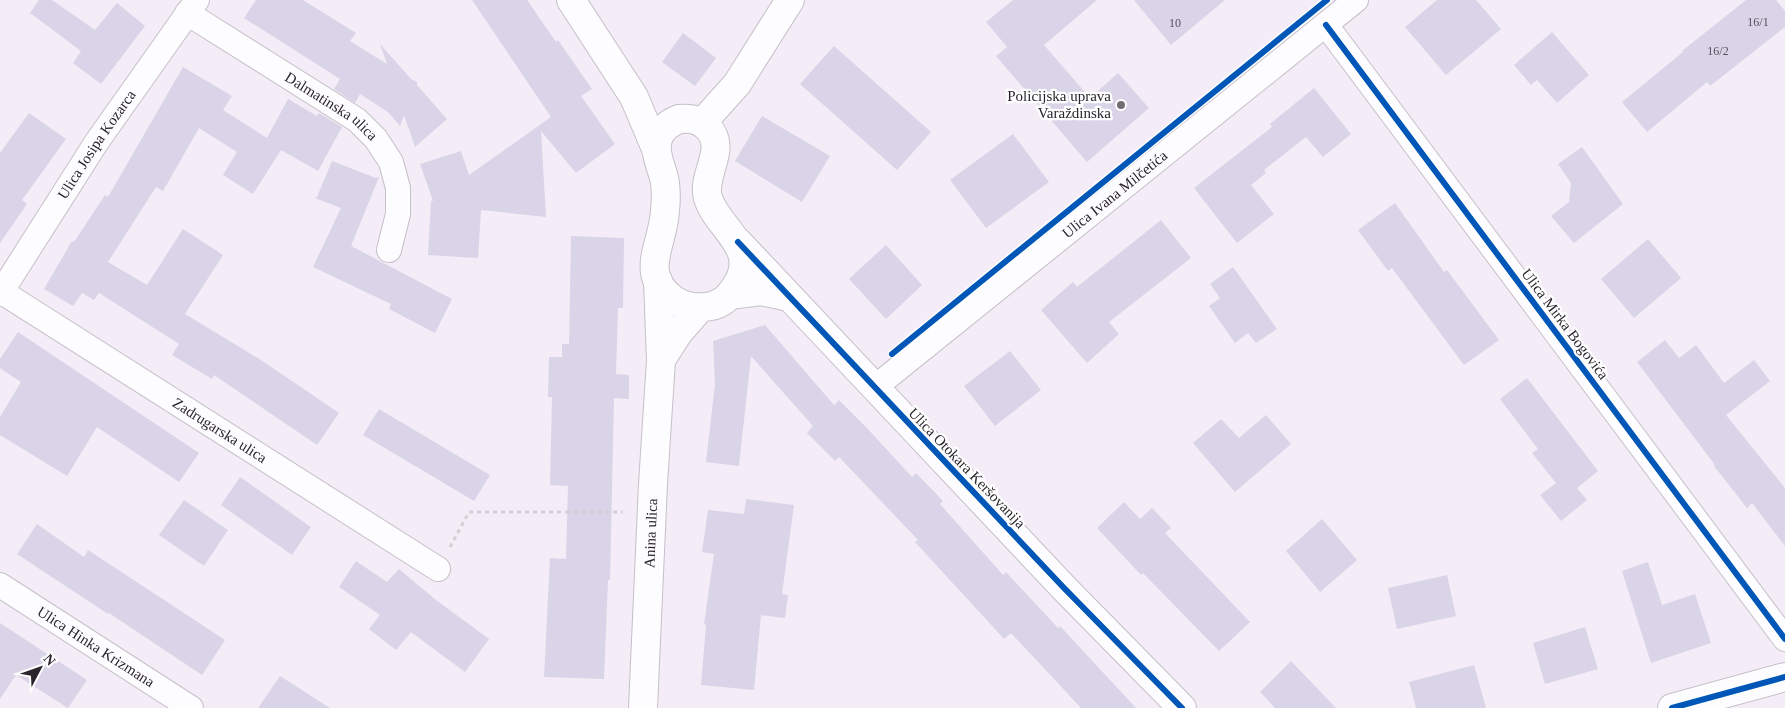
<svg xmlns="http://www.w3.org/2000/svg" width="1785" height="708" viewBox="0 0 1785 708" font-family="Georgia,serif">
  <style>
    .building { fill: #d9d4e7 }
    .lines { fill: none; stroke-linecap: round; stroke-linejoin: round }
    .minor-casing { stroke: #c6c0c8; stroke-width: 26 }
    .tertiary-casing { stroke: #c6c0c8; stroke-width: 30 }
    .secondary-casing { stroke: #c6c0c8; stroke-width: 30 }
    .path { stroke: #d3cfd4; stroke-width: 3; stroke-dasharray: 4 4; stroke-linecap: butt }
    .minor { stroke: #fdfcfe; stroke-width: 24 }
    .tertiary { stroke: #fdfcfe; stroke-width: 28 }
    .secondary { stroke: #fdfcfe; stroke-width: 28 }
    .cycleway-casing { stroke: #fff; stroke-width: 9 }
    .cycleway { stroke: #0057b8; stroke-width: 6 }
    .poi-dot { fill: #716b73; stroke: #fff; stroke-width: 2 }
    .labels { text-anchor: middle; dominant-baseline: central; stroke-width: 4.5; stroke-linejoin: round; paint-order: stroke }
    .number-label { font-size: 12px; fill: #56515b }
    .poi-label { font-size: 15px; fill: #2a252c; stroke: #fff; text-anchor: end }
    .street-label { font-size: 15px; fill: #2a252c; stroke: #fff }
  </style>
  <rect width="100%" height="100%" fill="#f4ecf7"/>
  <g class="building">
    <polygon points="39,0 52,0 95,30 117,3 145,26 101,84 73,63 81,51 30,13"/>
    <polygon points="256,0 303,0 356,33 350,41 387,64 380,44 411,79 417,82 417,85 447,119 415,147 404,115 400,126 388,112 360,94 355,103 334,89 340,79 244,18"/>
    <polygon points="472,0 527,0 556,42 558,40 592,89 581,96 615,144 576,173 541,131 546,217 481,210 478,258 428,255 431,201 433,201 420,164 461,151 469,175 551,117"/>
    <polygon points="1013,0 1097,0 1044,45 1090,98 1118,73 1149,108 1087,162 996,56 1007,47 986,22"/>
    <polygon points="1134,0 1225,0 1171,45"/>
    <polygon points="1437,0 1476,0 1501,29 1446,75 1405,27"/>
    <polygon points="1746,0 1776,0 1785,11 1785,27 1710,86 1707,82 1647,132 1622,102 1683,52 1682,51"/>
    <polygon points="1552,32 1589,75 1557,103 1537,80 1531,85 1514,65"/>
    <polygon points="683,33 716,58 695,86 662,62"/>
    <polygon points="834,46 931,132 897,170 800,84"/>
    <polygon points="183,67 232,96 223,110 267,138 288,99 317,116 319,113 342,127 318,171 281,150 253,194 223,175 237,152 199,128 163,191 156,187 108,262 147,285 183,229 223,255 185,314 261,360 339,413 317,445 214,375 212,379 172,355 179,344 99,293 94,300 82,293 73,306 44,289 72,241 74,242 105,195 108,197"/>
    <polygon points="1314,88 1351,134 1323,157 1306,137 1264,170 1266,173 1251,185 1274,214 1237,243 1194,188 1272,127 1270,124"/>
    <polygon points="29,113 66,139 22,200 27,204 0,243 0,153"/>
    <polygon points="762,116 830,156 802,202 735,161"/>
    <polygon points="1013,134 1049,182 986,228 950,180"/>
    <polygon points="1582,147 1623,204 1574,243 1551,216 1569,202 1571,183 1558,164"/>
    <polygon points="332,161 376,178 379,177 351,246 452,299 435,333 389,309 391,304 313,267 341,208 315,198 317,197"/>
    <polygon points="1395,203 1444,272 1447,270 1499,340 1464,365 1392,268 1388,271 1358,230"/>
    <polygon points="1161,220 1191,258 1109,322 1119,334 1087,363 1041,310 1073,282 1077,287"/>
    <polygon points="571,236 624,238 623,308 618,308 616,374 629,375 629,399 614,398 610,580 608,580 604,679 544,677 550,558 566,559 568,486 550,485 552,397 548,397 549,357 562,357 562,344 569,344"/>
    <polygon points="1648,239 1681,278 1634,318 1601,279"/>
    <polygon points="886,245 922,285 886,319 849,279"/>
    <polygon points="1233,267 1277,329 1256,343 1248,333 1235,343 1209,306 1220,298 1210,284"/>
    <polygon points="765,325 834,405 839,400 867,428 912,477 916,473 943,501 940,504 1003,575 1006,572 1058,628 1060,626 1136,708 1081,708 1011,633 1004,639 915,542 918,540 839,457 835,461 807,433 813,426 751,356 739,466 706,462 715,384 713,341"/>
    <polygon points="18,332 199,453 179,482 97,427 67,476 0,435 0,417 21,382 0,368 0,359"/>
    <polygon points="1665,340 1679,358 1696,345 1724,383 1754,360 1770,381 1726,415 1785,488 1785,546 1752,503 1747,508 1714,466 1715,465 1637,362"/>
    <polygon points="1010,351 1041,390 995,426 964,386"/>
    <polygon points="1527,378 1598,471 1577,488 1587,500 1561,521 1540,495 1556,483 1532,453 1538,449 1500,399"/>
    <polygon points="379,409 490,475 474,501 363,435"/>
    <polygon points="1266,415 1291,444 1235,492 1193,443 1221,419 1239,438"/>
    <polygon points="240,477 311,527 292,555 221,505"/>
    <polygon points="746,499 794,505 782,594 788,595 785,618 761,615 754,690 701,685 706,625 704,624 714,554 702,552 708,510 744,514"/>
    <polygon points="184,500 228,530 204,566 159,535"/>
    <polygon points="1124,502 1140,519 1152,508 1171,528 1165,533 1250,622 1219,651 1143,573 1141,575 1097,528"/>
    <polygon points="1322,519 1357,560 1320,592 1286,551"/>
    <polygon points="37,524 84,557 88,550 225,640 202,675 109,613 108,614 17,554"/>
    <polygon points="356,561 387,582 399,569 436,600 489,639 465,672 411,632 396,650 369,629 380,615 339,587"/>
    <polygon points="1648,562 1662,605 1695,594 1711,643 1651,663 1622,571"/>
    <polygon points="1447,575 1456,616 1397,629 1388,588"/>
    <polygon points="0,623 87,680 68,708 16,675 0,699"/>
    <polygon points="1585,627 1598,669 1545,684 1533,643"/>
    <polygon points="1291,661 1336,708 1275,708 1260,692"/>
    <polygon points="1474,665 1486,708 1416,708 1409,682"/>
    <polygon points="280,676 330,708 258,708"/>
  </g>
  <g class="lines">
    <g class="minor-casing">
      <g id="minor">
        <path id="s1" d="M187,13L357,120L376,139L391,162L398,188V214L389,250"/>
        <polyline points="1326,25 1785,639"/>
        <path id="s2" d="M2,292L438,569"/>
        <path id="s3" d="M0,294L96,143L197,0"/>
        <path id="s4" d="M874,388L1356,0"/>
        <path id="s5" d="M0,585L191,708"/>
      </g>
    </g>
    <g class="tertiary-casing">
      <g id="tertiary">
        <polyline points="571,0 634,97 656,149"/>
        <polyline points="738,242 1064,588 1182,708"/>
        <polyline points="730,295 761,291 789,297"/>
      </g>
    </g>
    <g class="secondary-casing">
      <g id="secondary">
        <path d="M679,119C690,118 699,119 707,127C729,149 701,173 708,198C718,230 763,249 734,289C729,297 721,304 711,306C699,309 684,307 674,300C637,274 664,244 665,210C666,202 666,192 665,183C663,169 653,154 658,139C661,129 669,123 679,119Z"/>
        <polyline points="702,123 737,84 790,0"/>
        <polyline points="661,360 679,332 700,308"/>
        <path id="s6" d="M643,708L653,484L661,360L658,281"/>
        <polyline points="1672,708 1785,677"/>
      </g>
    </g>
    <polyline class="path" points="450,547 469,512 623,512"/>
    <use href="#minor" class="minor"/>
    <use href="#tertiary" class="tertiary"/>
    <use href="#secondary" class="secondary"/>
    <g class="cycleway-casing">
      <g id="cycleway">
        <polyline points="1326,25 1785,639"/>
        <polyline points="738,242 1064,588 1182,708"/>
        <polyline points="892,354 1327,0"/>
        <polyline points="1672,708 1785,677"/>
      </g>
    </g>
    <use href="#cycleway" class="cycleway"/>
  </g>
  <circle class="poi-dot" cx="1121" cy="105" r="5"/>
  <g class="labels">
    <g class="number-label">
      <text x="1758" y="22">16/1</text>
      <text x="1175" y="23">10</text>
      <text x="1718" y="51">16/2</text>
    </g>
    <g class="poi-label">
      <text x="1111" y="96">Policijska uprava<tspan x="1111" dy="17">Varaždinska</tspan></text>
    </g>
    <g class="street-label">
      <text stroke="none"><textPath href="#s1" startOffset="172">Dalmatinska ulica</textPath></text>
      <text stroke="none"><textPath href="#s3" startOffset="178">Ulica Josipa Kozarca</textPath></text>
      <text stroke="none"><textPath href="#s4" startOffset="309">Ulica Ivana Milčetića</textPath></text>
      <text transform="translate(1565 324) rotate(53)">Ulica Mirka Bogovića</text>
      <text stroke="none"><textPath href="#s2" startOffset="258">Zadrugarska ulica</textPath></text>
      <text transform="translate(967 468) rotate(46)">Ulica Otokara Keršovanija</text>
      <text stroke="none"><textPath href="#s6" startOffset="175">Anina ulica</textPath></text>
      <text stroke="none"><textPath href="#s5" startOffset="114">Ulica Hinka Krizmana</textPath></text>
    </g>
  </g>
  <g transform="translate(40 668) rotate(49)" stroke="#ffffff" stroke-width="4" paint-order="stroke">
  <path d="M0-4L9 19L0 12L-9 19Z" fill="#2a252c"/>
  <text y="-8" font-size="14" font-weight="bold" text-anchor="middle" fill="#2a252c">N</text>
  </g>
</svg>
